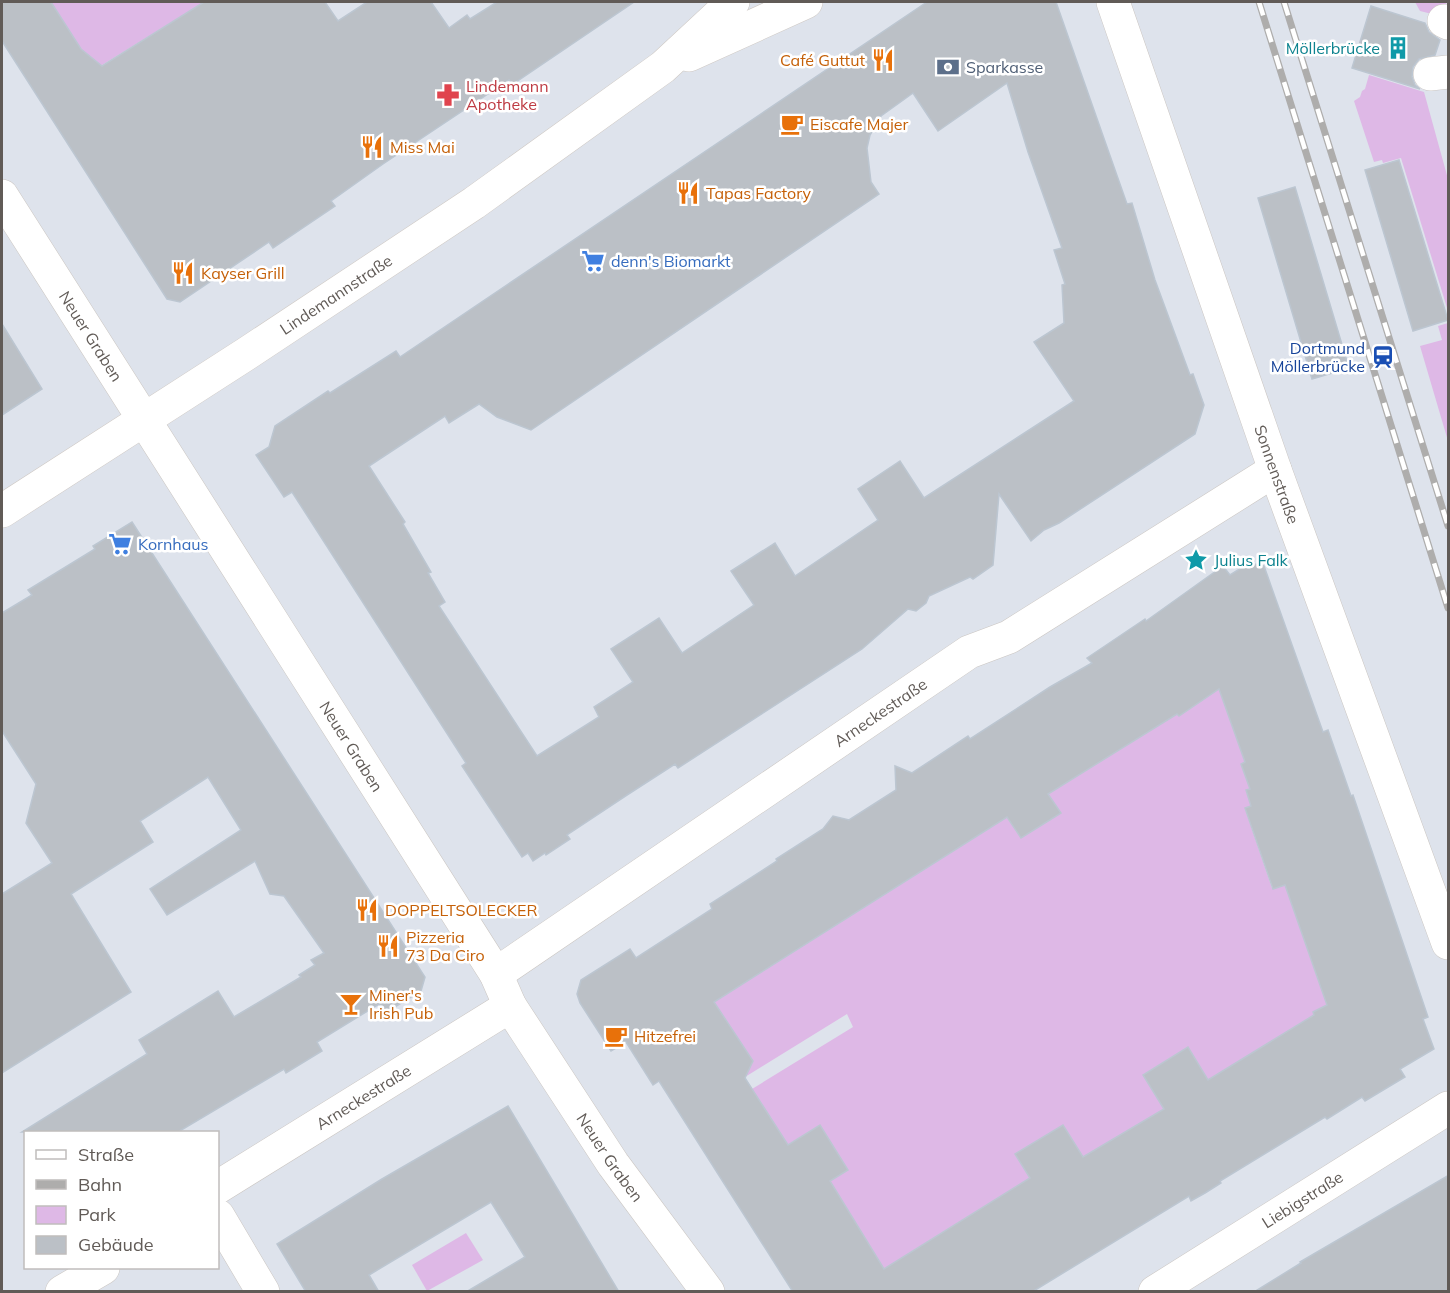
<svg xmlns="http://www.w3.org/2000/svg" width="1450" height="1293" viewBox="0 0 1450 1293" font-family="Mulish,sans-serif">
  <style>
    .green { fill: #deb8e6 }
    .building { fill: #bbc0c6; stroke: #bcc6d1; stroke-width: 1.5; fill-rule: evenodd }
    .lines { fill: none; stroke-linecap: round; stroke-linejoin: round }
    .pedestrian-casing { stroke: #cbc6c2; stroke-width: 34 }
    .minor-casing { stroke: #cbc6c2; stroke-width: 34 }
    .secondary-casing { stroke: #cfc9c4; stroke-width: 34 }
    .pedestrian { stroke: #fff; stroke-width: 33 }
    .minor { stroke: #fff; stroke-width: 33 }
    .secondary { stroke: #fff; stroke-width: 33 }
    .rail-casing { stroke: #aeadac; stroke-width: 7 }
    .rail { stroke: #fff; stroke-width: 4.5; stroke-dasharray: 14; stroke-linecap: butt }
    .labels { text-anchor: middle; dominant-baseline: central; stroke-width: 5; stroke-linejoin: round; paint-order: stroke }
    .culture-label { font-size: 16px; fill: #0d838f; stroke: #fff; text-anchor: end }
    .food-label { font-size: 16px; fill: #c56008; stroke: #fff; text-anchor: start }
    .service-label { font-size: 16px; fill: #4e5e75; stroke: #fff; text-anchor: start }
    .health-label { font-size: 16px; fill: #be3a42; stroke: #fff; text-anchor: start }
    .shop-label { font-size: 16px; fill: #366cbe; stroke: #fff; text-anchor: start }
    .street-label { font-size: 16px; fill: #615b57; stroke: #fff }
    .transit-label { font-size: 16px; fill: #164399; stroke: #fff; text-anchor: end }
  </style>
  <rect width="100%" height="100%" fill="#dee3ec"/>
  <g class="green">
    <polygon points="50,2 204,2 94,70"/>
    <polygon points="1415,2 1448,2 1432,14 1420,11"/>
    <polygon points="1369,75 1424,92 1448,179 1448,311 1401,158 1383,163 1382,160 1374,162 1354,101 1360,97 1362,91 1365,89"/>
    <polygon points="1448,323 1448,441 1420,346 1442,340 1438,326"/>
    <polygon points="1201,653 1220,691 1237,740 1249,760 1241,764 1250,789 1246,791 1251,806 1245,809 1272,888 1285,885 1318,980 1333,1002 1313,1012 1320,1026 1290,1030 1208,1080 1188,1047 1144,1074 1164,1109 1083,1157 1016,1155 1035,1186 991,1202 909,1253 931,1289 875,1292 824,1185 848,1170 820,1125 787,1145 752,1089 853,1027 847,1014 745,1077 753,1061 691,977 1006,816 1021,838 1060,813 1045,789"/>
    <polygon points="466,1233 483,1260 427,1291 412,1265"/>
  </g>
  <g class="building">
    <polygon points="2,2 51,2 81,49 102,66 204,2 325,2 338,21 367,2 431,2 449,28 467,15 470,19 497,2 634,2 513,84 509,80 383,164 331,201 335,206 273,248 269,242 180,302 167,299 2,41"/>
    <path d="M927,2H1056L1127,204L1132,203L1155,280L1190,375L1193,374L1204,405L1195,434L1059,523L1044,530L1031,541L999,494L993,565L973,579L970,577L929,596L926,603L916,611L908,609L862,649L678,768L675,764L627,795L567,835L570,839L546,855L545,853L533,861L528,853L522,857L462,766L466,763L292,492L284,497L256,455L269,447L275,426L328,391L330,393L396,351L400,357ZM1007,83L1028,152L1062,248L1054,250L1065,284L1062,285L1064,323L1034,342L1074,401L924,498L900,461L858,489L878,520L795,576L775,543L731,571L754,605L682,653L659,618L611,649L633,682L594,707L599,717L537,756L439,606L445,602L428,573L431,572L403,524L405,522L369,466L445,416L449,423L479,404L497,417L531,430L879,194L871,182L867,148L870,135L881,116L913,93L938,131Z"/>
    <polygon points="1371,6 1425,23 1429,32 1440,40 1435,55 1419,59 1413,67 1412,77 1415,85 1420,89 1352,68"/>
    <polygon points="1399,160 1448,320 1413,331 1365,170"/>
    <polygon points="1295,187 1349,368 1312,379 1258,198"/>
    <polygon points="2,324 42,389 2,415"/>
    <polygon points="132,522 425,977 421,991 385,1013 379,1004 317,1042 322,1051 286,1073 284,1069 178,1132 22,1132 147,1054 139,1040 218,991 234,1017 301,977 299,975 315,965 311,960 324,953 284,896 270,894 255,861 167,915 150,889 241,830 208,777 140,821 153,842 71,894 131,992 2,1073 2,894 52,863 26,823 36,784 2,731 2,613 32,595 28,590 95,549 93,546"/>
    <path d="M1249,563L1264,566L1323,732L1328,730L1351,796L1353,795L1428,1017L1423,1019L1434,1049L1400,1069L1405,1077L1365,1101L1362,1097L1327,1119L1325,1117L1220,1181L1221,1183L1205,1193L1191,1201L1189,1196L1032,1292H793L659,1081L653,1085L626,1042L611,1051L580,1003L577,994L581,980L630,949L636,958L712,909L710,904L777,861L776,859L823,829L833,816L849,820L896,790L895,766L912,773L968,736L970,739L1050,687L1092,663L1087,658L1145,619L1146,621L1223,566L1230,575ZM1219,689L1245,762L1241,764L1250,789L1246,790L1251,806L1245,808L1273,889L1285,885L1327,1005L1313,1012L1314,1015L1208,1080L1188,1047L1143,1075L1164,1109L1083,1157L1063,1125L1015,1154L1030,1178L884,1269L830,1181L848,1170L820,1125L788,1145L745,1078L753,1061L714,1002L1007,817L1021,838L1061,813L1048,794L1177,714L1179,716Z"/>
    <polygon points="508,1106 619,1292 466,1292 525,1257 491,1202 369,1275 379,1292 306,1292 277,1244 382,1179"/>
    <polygon points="1449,1175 1449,1292 1254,1292 1301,1263 1300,1262"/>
  </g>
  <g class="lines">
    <g class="pedestrian-casing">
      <g id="pedestrian">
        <polyline points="1444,21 1448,23"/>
        <polyline points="1430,74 1448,72"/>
      </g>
    </g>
    <g class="minor-casing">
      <g id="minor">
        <path id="s1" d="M1113,2L1275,470L1448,943"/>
        <path id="s2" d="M2,196L496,974L510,1006L613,1164L708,1292"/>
        <path id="s3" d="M496,974L969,652L1009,637L1275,470"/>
        <path id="s4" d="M218,1187L510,1006"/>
        <polyline points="218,1216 263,1292"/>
        <polyline points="62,1292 103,1268"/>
        <path id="s5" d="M1155,1292L1448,1108"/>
      </g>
    </g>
    <g class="secondary-casing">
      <g id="secondary">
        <polyline points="689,55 806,2"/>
        <path id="s6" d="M2,511L246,354L474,203L663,67L733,2"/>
      </g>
    </g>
    <use href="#pedestrian" class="pedestrian"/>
    <use href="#minor" class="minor"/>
    <use href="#secondary" class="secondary"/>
    <g class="rail-casing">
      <g id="rail">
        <polyline points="1259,2 1448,608"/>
        <polyline points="1284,2 1448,526"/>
      </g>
    </g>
    <use href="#rail" class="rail"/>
  </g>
  <defs>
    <g id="building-bare" transform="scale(1.8)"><path d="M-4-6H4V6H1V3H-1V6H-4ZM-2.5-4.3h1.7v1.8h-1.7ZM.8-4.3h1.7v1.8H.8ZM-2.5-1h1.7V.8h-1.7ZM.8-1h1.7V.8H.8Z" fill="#0f9aa8" stroke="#fff" stroke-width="2.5" paint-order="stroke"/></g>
    <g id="restaurant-bare" transform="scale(1.8)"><path d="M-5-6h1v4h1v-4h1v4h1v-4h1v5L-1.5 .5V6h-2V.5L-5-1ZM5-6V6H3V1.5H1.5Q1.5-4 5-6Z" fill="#e8710a" stroke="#fff" stroke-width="2.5" paint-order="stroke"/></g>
    <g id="bank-bare" transform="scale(1.8)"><path d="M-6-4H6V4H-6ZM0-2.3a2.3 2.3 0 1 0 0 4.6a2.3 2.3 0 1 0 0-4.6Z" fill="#5c6f8a" stroke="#fff" stroke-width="2.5" paint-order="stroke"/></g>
    <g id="pharmacy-bare" transform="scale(1.8)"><path d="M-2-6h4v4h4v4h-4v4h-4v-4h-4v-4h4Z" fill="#e0444e" stroke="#fff" stroke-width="2.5" paint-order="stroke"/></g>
    <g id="cafe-bare" transform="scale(1.8)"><path d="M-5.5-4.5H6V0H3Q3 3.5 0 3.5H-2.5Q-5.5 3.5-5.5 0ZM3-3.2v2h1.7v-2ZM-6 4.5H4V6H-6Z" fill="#e8710a" stroke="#fff" stroke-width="2.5" paint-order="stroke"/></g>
    <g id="supermarket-bare" transform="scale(1.8)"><path d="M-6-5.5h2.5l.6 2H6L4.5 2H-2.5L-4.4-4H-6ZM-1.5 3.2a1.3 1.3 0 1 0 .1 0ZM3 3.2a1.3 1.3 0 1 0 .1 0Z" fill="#3f7fe0" stroke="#fff" stroke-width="2.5" paint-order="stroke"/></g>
    <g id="station-bare" transform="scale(1.8)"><path d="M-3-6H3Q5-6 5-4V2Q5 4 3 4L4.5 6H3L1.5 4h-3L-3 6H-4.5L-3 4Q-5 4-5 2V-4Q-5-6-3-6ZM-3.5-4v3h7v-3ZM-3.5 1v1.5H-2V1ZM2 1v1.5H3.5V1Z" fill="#1a4fb4" stroke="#fff" stroke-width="2.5" paint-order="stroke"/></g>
    <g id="sight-bare" transform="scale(1.8)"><path d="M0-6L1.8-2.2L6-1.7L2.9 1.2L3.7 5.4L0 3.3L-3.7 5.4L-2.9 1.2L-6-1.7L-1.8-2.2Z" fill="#0f9aa8" stroke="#fff" stroke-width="2.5" paint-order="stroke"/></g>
    <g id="bar-bare" transform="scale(1.8)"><path d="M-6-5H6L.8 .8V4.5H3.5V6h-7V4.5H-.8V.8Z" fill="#e8710a" stroke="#fff" stroke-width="2.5" paint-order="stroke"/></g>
  </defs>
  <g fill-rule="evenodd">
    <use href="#building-bare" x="1398" y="48"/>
    <use href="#restaurant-bare" x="883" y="60"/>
    <use href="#bank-bare" x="948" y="67"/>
    <use href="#pharmacy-bare" x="448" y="95"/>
    <use href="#cafe-bare" x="792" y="124"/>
    <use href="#restaurant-bare" x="372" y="147"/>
    <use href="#restaurant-bare" x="688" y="193"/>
    <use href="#supermarket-bare" x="593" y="261"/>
    <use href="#restaurant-bare" x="183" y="273"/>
    <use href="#station-bare" x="1383" y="357"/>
    <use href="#supermarket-bare" x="120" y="544"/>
    <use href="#sight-bare" x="1196" y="560"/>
    <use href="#restaurant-bare" x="367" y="910"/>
    <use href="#restaurant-bare" x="388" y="946"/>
    <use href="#bar-bare" x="351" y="1004"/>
    <use href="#cafe-bare" x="616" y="1036"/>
  </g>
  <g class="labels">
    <g class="culture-label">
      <text x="1380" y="48">Möllerbrücke</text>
      <text x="1214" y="560" text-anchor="start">Julius Falk</text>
    </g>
    <g class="food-label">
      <text x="865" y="60" text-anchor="end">Café Guttut</text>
      <text x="810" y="124">Eiscafe Majer</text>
      <text x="390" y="147">Miss Mai</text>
      <text x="706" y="193">Tapas Factory</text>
      <text x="201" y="273">Kayser Grill</text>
      <text x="385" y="910">DOPPELTSOLECKER</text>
      <text x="406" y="937">Pizzeria<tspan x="406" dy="18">73 Da Ciro</tspan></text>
      <text x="369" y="995">Miner's<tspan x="369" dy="18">Irish Pub</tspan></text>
      <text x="634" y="1036">Hitzefrei</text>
    </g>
    <g class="service-label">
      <text x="966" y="67">Sparkasse</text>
    </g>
    <g class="health-label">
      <text x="466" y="86">Lindemann<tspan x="466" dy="18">Apotheke</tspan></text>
    </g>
    <g class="shop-label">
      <text x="611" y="261">denn's Biomarkt</text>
      <text x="138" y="544">Kornhaus</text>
    </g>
    <g class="street-label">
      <text stroke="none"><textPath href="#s6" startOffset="398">Lindemannstraße</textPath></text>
      <text stroke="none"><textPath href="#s2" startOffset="166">Neuer Graben</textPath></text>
      <text stroke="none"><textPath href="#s1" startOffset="500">Sonnenstraße</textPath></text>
      <text stroke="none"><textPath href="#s3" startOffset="465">Arneckestraße</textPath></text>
      <text stroke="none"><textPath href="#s2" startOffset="652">Neuer Graben</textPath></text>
      <text stroke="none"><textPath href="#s4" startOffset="171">Arneckestraße</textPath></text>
      <text stroke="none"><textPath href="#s2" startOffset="1138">Neuer Graben</textPath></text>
      <text stroke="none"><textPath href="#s5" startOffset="174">Liebigstraße</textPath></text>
    </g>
    <g class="transit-label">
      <text x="1365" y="348">Dortmund<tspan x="1365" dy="18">Möllerbrücke</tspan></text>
    </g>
  </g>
  <rect width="1450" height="1293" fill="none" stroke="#615b57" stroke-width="6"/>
  <rect x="24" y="1131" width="195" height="138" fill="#ffffff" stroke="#c0bdbc" stroke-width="1.5"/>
  <rect x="36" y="1150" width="30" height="9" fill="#ffffff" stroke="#c0bdbc" stroke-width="1.5"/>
  <text x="78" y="1161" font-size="18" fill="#615b57">Straße</text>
  <rect x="36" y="1180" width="30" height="9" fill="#aeadac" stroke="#c0bdbc" stroke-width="1.5"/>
  <text x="78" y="1191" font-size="18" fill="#615b57">Bahn</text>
  <rect x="36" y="1206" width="30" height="18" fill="#deb8e6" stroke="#c0bdbc" stroke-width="1.5"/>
  <text x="78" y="1221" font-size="18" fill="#615b57">Park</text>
  <rect x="36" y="1236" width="30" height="18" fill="#bbc0c6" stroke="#c0bdbc" stroke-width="1.5"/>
  <text x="78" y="1251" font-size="18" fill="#615b57">Gebäude</text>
</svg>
